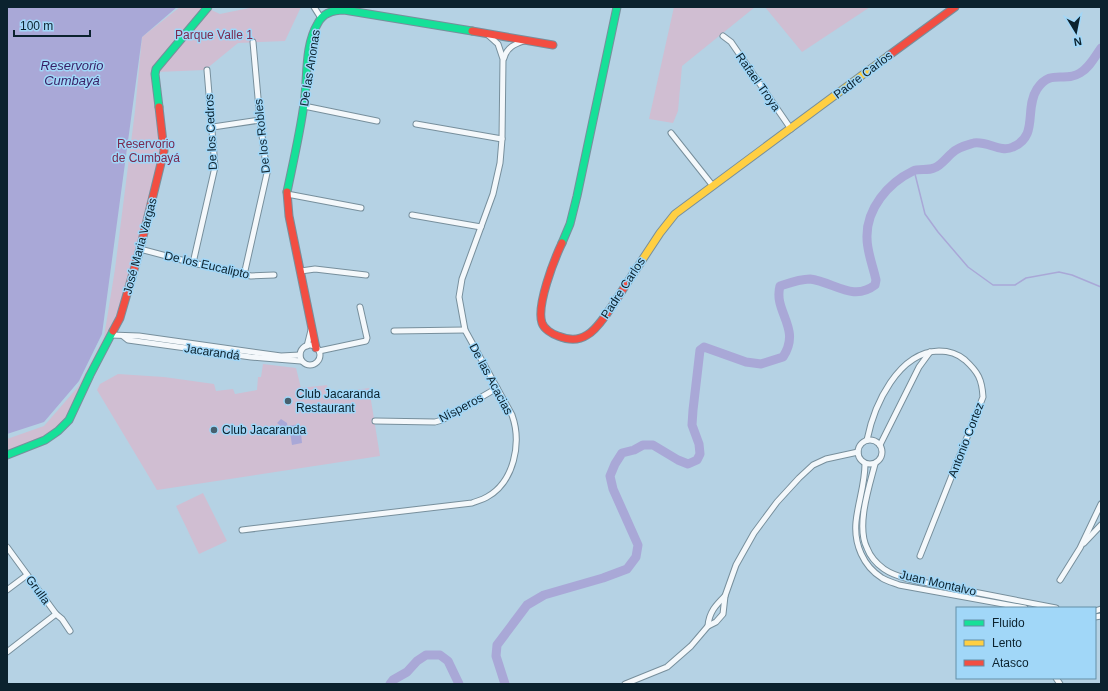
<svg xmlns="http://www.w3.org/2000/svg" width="1108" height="691" viewBox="0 0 1108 691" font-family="Arial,sans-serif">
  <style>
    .green { fill: #d0bed2 }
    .water { fill: #a9a8d7 }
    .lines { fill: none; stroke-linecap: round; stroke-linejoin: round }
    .stream { stroke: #a9a8d7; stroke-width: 1.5 }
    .river { stroke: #a9a8d7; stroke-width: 9 }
    .street-casing { stroke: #778f9c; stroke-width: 7 }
    .fast-casing { stroke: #778f9c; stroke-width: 9 }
    .slow-casing { stroke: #778f9c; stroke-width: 9 }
    .jam-casing { stroke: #778f9c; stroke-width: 9 }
    .street { stroke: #f4f8fb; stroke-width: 5 }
    .fast { stroke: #16e098; stroke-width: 7 }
    .slow { stroke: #ffcf43; stroke-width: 7 }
    .jam { stroke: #f24e42; stroke-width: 7 }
    .poi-dot { fill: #46606e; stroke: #a1d7f8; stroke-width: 1.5 }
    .labels { text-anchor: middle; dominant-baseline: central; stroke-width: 3; stroke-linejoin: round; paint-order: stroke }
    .park-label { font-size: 12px; fill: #7a2a4f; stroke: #a1d7f8 }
    .street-label { font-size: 12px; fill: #0b222e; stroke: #a1d7f8 }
    .poi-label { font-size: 12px; fill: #0b222e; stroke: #a1d7f8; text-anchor: start }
    .water-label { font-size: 13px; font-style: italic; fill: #371e64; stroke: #a1d7f8 }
  </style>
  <rect width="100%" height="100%" fill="#b5d2e4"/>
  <g class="green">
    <polygon points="180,7 205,7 153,69 162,151 131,293 66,420 43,440 7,452 7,439 44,426 78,387 104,337 115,269 135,111 142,37"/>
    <polygon points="301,7 285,41 238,43 205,70 157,72 207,8 220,14 249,8"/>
    <polygon points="674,7 755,7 682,66 678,111 673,123 649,119"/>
    <polygon points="765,7 870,7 802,52"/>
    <polygon points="263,364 296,368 301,388 327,385 328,394 369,388 380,456 157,490 97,390 100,384 118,374 164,377 214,384 216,391 233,389 235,394 257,390 258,377 261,377"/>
    <polygon points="203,493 227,541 199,554 176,506"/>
  </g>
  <g class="water">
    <polygon points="7,7 177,7 142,37 102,334 79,381 44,422 7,434"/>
    <polygon points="281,419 287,423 288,432 283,433 282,427 277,423"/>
    <polygon points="300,424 302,443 292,445 289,426"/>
  </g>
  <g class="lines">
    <polyline class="stream" points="914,170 925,214 938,232 968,267 993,285 1015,285 1026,278 1059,272 1072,275 1101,287"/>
    <g class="river">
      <polyline points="390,684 393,680 407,672 417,661 426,655 440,655 448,661 459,684"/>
      <path d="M505,684L496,656L497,645L527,605L544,595L603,578L627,569L636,557L638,545L613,489L610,476L615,464L622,453L634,450L643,445H653L678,460L688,464L697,460L700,454L699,444L692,425L693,410L700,350L704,347L746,362L761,364L783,357C802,328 773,312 780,286C789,283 800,279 810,279C834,282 853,302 875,285L876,280C873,266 867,252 867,238C866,209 888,183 913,171C919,168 927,171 934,168C941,166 947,157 952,153C958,147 967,145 974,143C988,141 1000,153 1013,147C1039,136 1024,109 1037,89C1051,68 1064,83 1080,73C1090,67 1094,58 1101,48"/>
    </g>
    <g class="street-casing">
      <g id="street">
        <polyline points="314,7 321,18"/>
        <polyline points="723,36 731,42 791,129"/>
        <path d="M504,58C507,47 515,44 524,41"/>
        <polyline points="304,106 377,121"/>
        <polyline points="416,124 502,139"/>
        <polyline points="213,127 260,120"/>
        <polyline points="671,133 713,186"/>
        <polyline points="287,194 361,208"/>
        <polyline points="412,215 481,227"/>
        <polyline points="140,249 193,263 251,276 274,275"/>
        <polyline points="193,263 215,167 207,70"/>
        <polyline points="301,271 315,269 366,275"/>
        <polyline points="244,275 267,173 260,120 253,42"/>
        <polyline points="394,331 465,330"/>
        <polyline points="111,335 139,336 281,356 300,355"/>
        <polyline points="123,336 128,340 251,357 301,361"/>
        <circle cx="310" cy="355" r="10"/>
        <polyline points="307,346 311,330"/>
        <polyline points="319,351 366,341 367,338 360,307"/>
        <polyline points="375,421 435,422 442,420 497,388"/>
        <circle cx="870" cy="452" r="12"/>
        <path d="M867,440C874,405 898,352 939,351C948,351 958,354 965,360C978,372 982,379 983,397L920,556"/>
        <polyline points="880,445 919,367 930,352"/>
        <path d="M865,464C865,484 858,502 856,522C854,544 863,566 882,578C887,581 894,583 899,585L1025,608"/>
        <path d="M875,464C869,487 856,526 867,548C870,556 877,564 884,569C900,580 930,583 948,587C984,594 1020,601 1056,608"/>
        <path d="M242,530L472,503C477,501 482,500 487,497C514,482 522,443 512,415L465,330L459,297L462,279L493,194L500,163L502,139L503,59L498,44L488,35"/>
        <polyline points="1084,543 1101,525"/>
        <polyline points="7,547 56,614 62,619 70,631"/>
        <polyline points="1060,580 1080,548 1101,504"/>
        <polyline points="7,590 27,575"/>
        <polyline points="1095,611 1101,609"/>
        <polyline points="1095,617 1101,616"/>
        <path d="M708,626C709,612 716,605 725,596"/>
        <polyline points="7,652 56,614"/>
        <polyline points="1056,678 1060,684"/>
        <polyline points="625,684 667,667 691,646 708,626 716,622 723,614 725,596 736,565 754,533 777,502 799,478 813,465 826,459 858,452"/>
      </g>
    </g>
    <g class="fast-casing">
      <g id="fast">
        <polyline points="159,107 155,74 156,69 208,7"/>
        <path d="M287,192C293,163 300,133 304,104C308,78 304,46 318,23C323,13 333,10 344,10L472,31"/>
        <polyline points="562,243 570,224 577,196 617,7"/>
        <polyline points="7,455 45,440 58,431 69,420 90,375 113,331"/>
      </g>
    </g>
    <g class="slow-casing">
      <polyline id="slow" points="633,274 660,233 675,214 888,56"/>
    </g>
    <g class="jam-casing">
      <g id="jam">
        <polyline points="472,31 553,45"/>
        <polyline points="888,56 955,7"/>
        <polyline points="287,192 289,216 316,348"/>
        <path d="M562,243C554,260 536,306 542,323C544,329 552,334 558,336C568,340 578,341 587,335C601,328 623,288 633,274"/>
        <polyline points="113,331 120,318 140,249 164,151 159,107"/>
      </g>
    </g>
    <use href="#street" class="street"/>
    <use href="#fast" class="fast"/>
    <use href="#slow" class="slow"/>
    <use href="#jam" class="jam"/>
  </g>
  <g class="poi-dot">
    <circle cx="288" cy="401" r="4"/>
    <circle cx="214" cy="430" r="4"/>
  </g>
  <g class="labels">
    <g class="park-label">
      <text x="214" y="35">Parque Valle 1</text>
      <text x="146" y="144">Reservorio<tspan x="146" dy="14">de Cumbayá</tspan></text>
    </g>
    <g class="street-label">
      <text transform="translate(310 68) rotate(-81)">De las Anonas</text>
      <text transform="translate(863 75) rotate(-37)">Padre Carlos</text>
      <text transform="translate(758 82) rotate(55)">Rafael Troya</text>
      <text transform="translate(211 132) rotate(-93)">De los Cedros</text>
      <text transform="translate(262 136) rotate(-96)">De los Robles</text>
      <text transform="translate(140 246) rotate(-75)">José Maria Vargas</text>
      <text transform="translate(207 265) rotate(13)">De los Eucalipto</text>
      <text transform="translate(623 288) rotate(-57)">Padre Carlos</text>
      <text transform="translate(212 352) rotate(8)">Jacarandá</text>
      <text transform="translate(491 379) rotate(62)">De las Acacias</text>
      <text transform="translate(461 408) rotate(-28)">Nísperos</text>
      <text transform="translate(966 440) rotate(-69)">Antonio Cortez</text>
      <text transform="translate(938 583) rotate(13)">Juan Montalvo</text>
      <text transform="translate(38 590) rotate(54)">Grulla</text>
    </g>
    <g class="poi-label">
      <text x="296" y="394">Club Jacaranda<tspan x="296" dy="14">Restaurant</tspan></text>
      <text x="222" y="430">Club Jacaranda</text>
    </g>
    <g class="water-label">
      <text x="72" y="65">Reservorio<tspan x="72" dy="15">Cumbayá</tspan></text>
    </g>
  </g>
  <rect width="1108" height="691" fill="none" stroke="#0b222e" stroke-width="16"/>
  <rect x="956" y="607" width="140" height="72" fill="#a1d7f8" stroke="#658fa7"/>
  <rect x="964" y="620" width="20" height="6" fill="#16e098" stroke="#658fa7"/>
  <text x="992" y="627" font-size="12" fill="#0b222e">Fluido</text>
  <rect x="964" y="640" width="20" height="6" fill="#ffcf43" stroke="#658fa7"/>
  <text x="992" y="647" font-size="12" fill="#0b222e">Lento</text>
  <rect x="964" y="660" width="20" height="6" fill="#f24e42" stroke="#658fa7"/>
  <text x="992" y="667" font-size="12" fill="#0b222e">Atasco</text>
  <g transform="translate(1076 32) rotate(170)" stroke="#a1d7f8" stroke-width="3" paint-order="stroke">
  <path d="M0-3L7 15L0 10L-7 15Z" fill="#0b222e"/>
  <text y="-6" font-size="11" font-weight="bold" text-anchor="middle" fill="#0b222e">N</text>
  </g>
  <path d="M14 30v6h76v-6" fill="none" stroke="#0b222e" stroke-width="2"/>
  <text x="20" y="30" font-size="12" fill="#0b222e" stroke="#a1d7f8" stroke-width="3" paint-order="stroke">100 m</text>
</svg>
